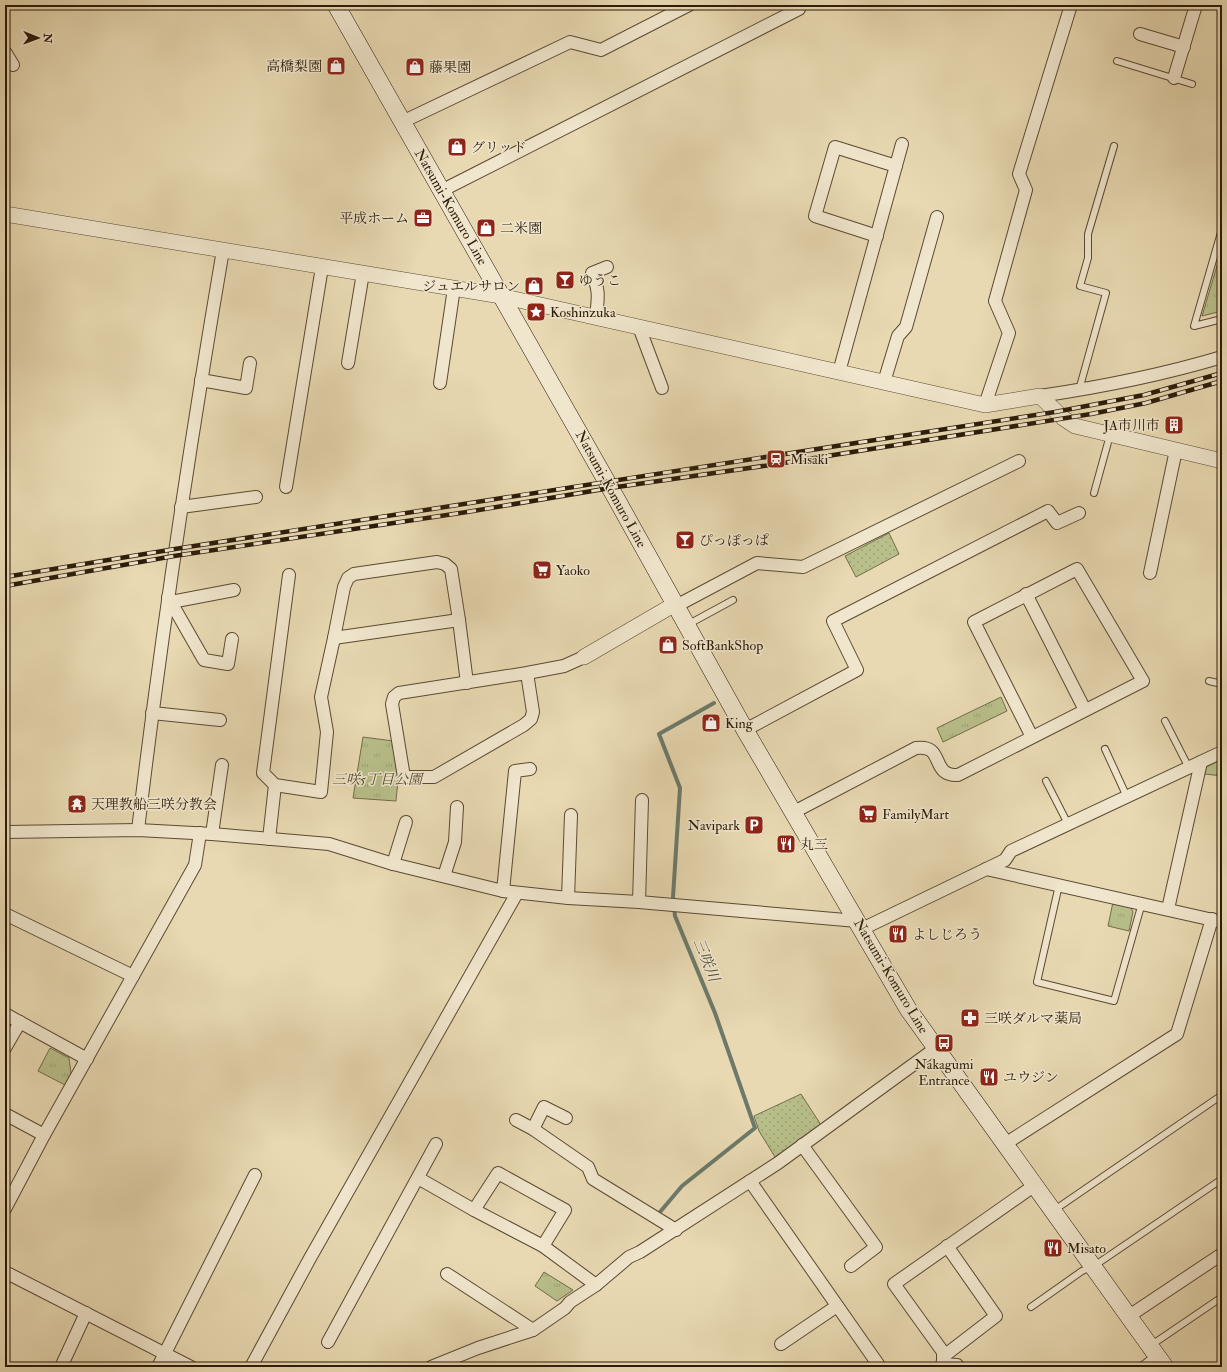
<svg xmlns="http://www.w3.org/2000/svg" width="1227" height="1372" viewBox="0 0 1227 1372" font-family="'IM FELL Double Pica','Noto Serif JP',serif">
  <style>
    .grass { fill: url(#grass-dots); stroke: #726d4a }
    .park { fill: url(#park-tufts); stroke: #726d4a }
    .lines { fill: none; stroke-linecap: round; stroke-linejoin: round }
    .stream { stroke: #6c7a6b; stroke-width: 4 }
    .service-casing { stroke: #5b4a33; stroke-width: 8 }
    .minor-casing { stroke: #5b4a33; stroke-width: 14 }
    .tertiary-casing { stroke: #5b4a33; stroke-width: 16 }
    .secondary-casing { stroke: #2c1b09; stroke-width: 18 }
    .service { stroke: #f0e6cd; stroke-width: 6 }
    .minor { stroke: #f0e6cd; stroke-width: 12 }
    .tertiary { stroke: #f0e6cd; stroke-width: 15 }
    .secondary { stroke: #f0e6cd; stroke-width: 17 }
    .rail-casing { stroke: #2c1b09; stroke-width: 4.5 }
    .rail { stroke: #f0e6cd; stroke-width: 3; stroke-dasharray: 9; stroke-linecap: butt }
    .labels { text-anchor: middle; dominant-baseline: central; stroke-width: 3; stroke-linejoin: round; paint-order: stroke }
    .poi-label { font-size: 14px; fill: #2c1b09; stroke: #f0e6cd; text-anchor: start }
    .street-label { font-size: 14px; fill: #2c1b09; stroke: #f0e6cd }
    .park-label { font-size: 14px; font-style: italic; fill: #564c30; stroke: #f0e6cd }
    .water-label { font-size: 15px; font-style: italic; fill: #4c4b3a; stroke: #f0e6cd }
  </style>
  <defs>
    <pattern id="grass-dots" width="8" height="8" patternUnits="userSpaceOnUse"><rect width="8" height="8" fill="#b8bf8a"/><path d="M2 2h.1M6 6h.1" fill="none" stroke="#9ea476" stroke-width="1.8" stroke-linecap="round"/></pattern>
    <pattern id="park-tufts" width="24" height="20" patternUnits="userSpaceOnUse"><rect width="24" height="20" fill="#b8bf8a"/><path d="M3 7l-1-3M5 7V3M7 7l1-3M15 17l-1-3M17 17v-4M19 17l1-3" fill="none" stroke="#9ea476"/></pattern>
  </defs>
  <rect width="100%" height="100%" fill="#e8d9b2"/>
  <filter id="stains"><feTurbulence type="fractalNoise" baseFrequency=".005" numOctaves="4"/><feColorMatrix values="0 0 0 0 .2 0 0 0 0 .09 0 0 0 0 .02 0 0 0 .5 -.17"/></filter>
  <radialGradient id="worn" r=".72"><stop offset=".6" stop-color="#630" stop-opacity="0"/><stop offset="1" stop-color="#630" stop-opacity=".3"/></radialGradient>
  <g class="grass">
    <polygon points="889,533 899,554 856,577 845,556"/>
    <polygon points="801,1094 821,1125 775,1157 759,1131 754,1116"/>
  </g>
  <g class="park">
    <polygon points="1222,249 1222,311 1202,316"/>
    <polygon points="1001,697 1007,711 943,742 937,728"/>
    <polygon points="363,737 393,741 398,780 396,801 353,798"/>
    <polygon points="1222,759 1222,776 1205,774 1206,767"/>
    <polygon points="1113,902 1130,906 1133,912 1129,931 1108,926"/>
    <polygon points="50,1048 69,1058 71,1073 65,1085 38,1071"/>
    <polygon points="544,1272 573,1290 557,1301 535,1286"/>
  </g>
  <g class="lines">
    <polyline class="stream" points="660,1212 682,1186 755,1128 715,1013 675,916 673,897 680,788 659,734 714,703"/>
    <g class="service-casing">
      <g id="service">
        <polyline points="1117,61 1192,84"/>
        <polyline points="1222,229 1194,326 1222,319"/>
        <polyline points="1079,390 1106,293 1080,286 1088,258 1088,234 1114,146"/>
        <polyline points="1094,493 1110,435"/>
        <polyline points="687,625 733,600"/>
        <polyline points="1209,681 1222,684"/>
        <polyline points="1165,721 1189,768"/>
        <polyline points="1105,749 1127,797"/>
        <polyline points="1046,781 1068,824"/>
        <polyline points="1059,885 1037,982 1114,1001 1142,903"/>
        <polyline points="1053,1211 1222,1095"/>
        <polyline points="1031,1307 1082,1271 1094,1266 1222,1179"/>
        <polyline points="1150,1346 1222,1297"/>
        <polyline points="1140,1367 1156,1355"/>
      </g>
    </g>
    <g class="minor-casing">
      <g id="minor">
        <polyline points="1140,34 1184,47"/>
        <polyline points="5,52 13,65"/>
        <polyline points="1174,78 1196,5"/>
        <polyline points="402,122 570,42 601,50 689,5"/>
        <polyline points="441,191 799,9"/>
        <polyline points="877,236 815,216 835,147 896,166"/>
        <path d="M596,317C598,297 600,292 592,273L607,267"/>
        <polyline points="639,327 662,388"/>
        <polyline points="348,363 363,273"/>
        <polyline points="839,372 902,144"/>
        <polyline points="201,380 246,388 250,363"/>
        <polyline points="884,382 898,336 906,327 937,217"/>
        <polyline points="440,383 454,288"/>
        <path d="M1040,396C1101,387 1162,375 1222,357"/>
        <polyline points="985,405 1009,333 995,301 1026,190 1019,174 1071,5"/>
        <polyline points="286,487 322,267"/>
        <polyline points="181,507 256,497"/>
        <polyline points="1150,573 1176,450"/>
        <polyline points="289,575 263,773 275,785 321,792 327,732 321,697 334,638 344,587 348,578 354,574 437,562 445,564 451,569 459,620 467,683"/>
        <polyline points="1026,594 1085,710"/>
        <polyline points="168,597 204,660 228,664 232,639"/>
        <polyline points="171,602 234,590"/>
        <polyline points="676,606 757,563 803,567 1019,461"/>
        <polyline points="334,638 459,620"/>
        <polyline points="527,673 533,712 531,719 524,725 434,777 404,777 392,704 394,697 399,693 527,673 564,666 584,657"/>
        <polyline points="152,713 220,720"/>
        <polyline points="745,730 857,670 833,621 1048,511 1057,523 1079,513"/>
        <path d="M794,812L916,748C946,744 929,776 958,775L1143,681L1077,569L974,622L1032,737"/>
        <path d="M138,830C161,636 190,443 223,250"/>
        <polyline points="5,832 138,830 212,834 329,844 393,864 503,891 568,898 639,902 857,921"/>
        <polyline points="212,834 222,765"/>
        <polyline points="269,839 275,785"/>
        <polyline points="393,864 406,822"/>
        <polyline points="986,869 1222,922"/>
        <polyline points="444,876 455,842 457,807"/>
        <polyline points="503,891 515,771 530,769"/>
        <polyline points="568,898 571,815"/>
        <polyline points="639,902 642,800"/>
        <polyline points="1168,909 1201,762"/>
        <polyline points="5,914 133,976"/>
        <polyline points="862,929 1005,860 1011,851 1222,752"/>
        <polyline points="5,1014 87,1059"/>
        <polyline points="5,1048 20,1022"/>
        <polyline points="5,1114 44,1135"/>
        <polyline points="516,1120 533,1129 588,1167 593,1179 676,1230"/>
        <polyline points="533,1129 544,1107 566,1118"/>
        <polyline points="1005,1144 1177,1034 1212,919"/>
        <polyline points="802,1145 876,1247 851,1266"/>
        <polyline points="418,1178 474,1210 543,1246 596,1285"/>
        <polyline points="750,1181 880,1367"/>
        <polyline points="5,1209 44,1135 195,865 200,833"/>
        <polyline points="474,1210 498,1173 565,1210 543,1246"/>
        <polyline points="5,1272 191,1367"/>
        <polyline points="447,1274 533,1330"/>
        <polyline points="1129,1316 1222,1254"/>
        <polyline points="328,1342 436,1144"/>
        <polyline points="781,1344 837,1306"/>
        <polyline points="944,1356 996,1316 947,1246"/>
        <polyline points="943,1364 957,1365 958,1367"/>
        <polyline points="61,1367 86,1313"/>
        <polyline points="158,1367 255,1175"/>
        <polyline points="251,1367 309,1260 517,893"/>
        <polyline points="431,1367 478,1348 533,1330 565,1308 570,1302 596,1285 629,1257 640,1252 778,1163 936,1048"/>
        <polyline points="942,1367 943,1360 943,1352 894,1284 1035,1185"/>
      </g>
    </g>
    <g class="tertiary-casing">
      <g id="tertiary">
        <polyline points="5,214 501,296 985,405 1040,396 1063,418 1075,426 1222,461"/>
        <polyline points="584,657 675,604"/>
      </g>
    </g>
    <g class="secondary-casing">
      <polyline id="secondary" points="336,5 607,482 745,730 908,1009 1165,1367"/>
    </g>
    <use href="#service" class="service"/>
    <use href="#minor" class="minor"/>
    <use href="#tertiary" class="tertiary"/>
    <use href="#secondary" class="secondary"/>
    <g class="rail-casing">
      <g id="rail">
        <polyline points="5,577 175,549 1055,412 1144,395 1222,373"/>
        <polyline points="5,586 174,556 467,512 610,488 777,464 1091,414 1146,403 1222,381"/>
      </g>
    </g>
    <use href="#rail" class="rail"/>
  </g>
  <defs>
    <g id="shop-square" transform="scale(1)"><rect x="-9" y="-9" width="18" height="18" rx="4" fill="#8f2418" stroke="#f0e6cd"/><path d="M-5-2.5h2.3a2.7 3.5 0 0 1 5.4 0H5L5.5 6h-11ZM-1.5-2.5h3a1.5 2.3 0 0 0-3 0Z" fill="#fff"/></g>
    <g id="office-square" transform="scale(1)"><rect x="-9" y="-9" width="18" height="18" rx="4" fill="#8f2418" stroke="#f0e6cd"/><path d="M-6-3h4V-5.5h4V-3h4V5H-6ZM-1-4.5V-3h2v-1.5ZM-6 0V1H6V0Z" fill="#fff"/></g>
    <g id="bar-square" transform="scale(1)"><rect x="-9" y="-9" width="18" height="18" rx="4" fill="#8f2418" stroke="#f0e6cd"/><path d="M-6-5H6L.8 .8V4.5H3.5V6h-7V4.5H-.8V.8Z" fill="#fff"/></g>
    <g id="sight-square" transform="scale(1)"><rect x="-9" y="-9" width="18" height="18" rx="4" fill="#8f2418" stroke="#f0e6cd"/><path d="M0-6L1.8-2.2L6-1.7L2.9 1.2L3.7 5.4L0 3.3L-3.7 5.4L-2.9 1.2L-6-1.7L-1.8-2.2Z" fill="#fff"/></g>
    <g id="building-square" transform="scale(1)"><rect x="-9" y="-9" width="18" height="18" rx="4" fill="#8f2418" stroke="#f0e6cd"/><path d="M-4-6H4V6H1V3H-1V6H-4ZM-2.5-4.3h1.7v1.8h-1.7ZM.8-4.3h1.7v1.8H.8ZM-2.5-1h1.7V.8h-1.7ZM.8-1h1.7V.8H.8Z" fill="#fff"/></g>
    <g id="station-square" transform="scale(1)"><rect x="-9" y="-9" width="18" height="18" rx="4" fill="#8f2418" stroke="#f0e6cd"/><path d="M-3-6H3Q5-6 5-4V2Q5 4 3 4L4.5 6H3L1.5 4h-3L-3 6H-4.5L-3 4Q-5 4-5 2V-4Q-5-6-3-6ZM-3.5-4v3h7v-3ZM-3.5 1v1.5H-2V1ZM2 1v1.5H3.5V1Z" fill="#fff"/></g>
    <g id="supermarket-square" transform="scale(1)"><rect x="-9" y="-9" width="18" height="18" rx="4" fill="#8f2418" stroke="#f0e6cd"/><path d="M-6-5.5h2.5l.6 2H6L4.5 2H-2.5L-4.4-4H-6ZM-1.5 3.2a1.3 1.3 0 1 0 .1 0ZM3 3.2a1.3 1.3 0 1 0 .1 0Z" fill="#fff"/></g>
    <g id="temple-square" transform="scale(1)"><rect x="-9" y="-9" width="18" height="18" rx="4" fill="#8f2418" stroke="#f0e6cd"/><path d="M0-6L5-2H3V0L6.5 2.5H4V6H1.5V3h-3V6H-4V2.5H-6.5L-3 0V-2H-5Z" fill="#fff"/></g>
    <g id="parking-square" transform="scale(1)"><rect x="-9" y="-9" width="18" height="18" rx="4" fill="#8f2418" stroke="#f0e6cd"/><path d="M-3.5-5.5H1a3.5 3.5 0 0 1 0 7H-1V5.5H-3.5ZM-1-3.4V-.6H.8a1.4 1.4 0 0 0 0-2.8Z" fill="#fff"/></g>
    <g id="restaurant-square" transform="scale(1)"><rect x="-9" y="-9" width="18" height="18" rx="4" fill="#8f2418" stroke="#f0e6cd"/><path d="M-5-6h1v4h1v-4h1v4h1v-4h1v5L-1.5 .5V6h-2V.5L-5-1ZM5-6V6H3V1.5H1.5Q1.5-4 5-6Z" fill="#fff"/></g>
    <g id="pharmacy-square" transform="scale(1)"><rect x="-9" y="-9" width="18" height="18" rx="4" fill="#8f2418" stroke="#f0e6cd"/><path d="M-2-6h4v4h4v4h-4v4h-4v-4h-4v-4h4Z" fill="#fff"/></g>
    <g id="bus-square" transform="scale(1)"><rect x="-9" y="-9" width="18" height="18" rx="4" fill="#8f2418" stroke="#f0e6cd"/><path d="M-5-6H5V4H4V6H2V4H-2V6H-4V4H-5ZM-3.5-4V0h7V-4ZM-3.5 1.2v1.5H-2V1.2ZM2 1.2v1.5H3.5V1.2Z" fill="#fff"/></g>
  </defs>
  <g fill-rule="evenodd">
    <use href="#shop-square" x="336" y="66"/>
    <use href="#shop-square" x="415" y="67"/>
    <use href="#shop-square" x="457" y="147"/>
    <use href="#office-square" x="423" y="218"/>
    <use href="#shop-square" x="486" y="228"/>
    <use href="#bar-square" x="565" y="280"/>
    <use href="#shop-square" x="534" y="286"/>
    <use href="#sight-square" x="536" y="312"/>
    <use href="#building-square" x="1174" y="425"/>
    <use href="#station-square" x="776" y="459"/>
    <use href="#bar-square" x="685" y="540"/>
    <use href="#supermarket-square" x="542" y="570"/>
    <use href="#shop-square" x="668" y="645"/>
    <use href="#shop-square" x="711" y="723"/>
    <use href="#temple-square" x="77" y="804"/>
    <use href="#supermarket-square" x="868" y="814"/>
    <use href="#parking-square" x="754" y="825"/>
    <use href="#restaurant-square" x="786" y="844"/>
    <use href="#restaurant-square" x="898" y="934"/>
    <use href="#pharmacy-square" x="970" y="1018"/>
    <use href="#bus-square" x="944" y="1043"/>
    <use href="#restaurant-square" x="989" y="1077"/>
    <use href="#restaurant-square" x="1053" y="1248"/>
  </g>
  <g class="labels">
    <g class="poi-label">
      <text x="322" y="66" text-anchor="end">高橋梨園</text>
      <text x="429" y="67">藤果園</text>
      <text x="471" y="147">グリッド</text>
      <text x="409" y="218" text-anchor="end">平成ホーム</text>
      <text x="500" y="228">二米園</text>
      <text x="579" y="280">ゆうこ</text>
      <text x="520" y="286" text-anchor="end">ジュエルサロン</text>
      <text x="550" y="312">Koshinzuka</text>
      <text x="1160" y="425" text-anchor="end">JA市川市</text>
      <text x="790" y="459">Misaki</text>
      <text x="699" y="540">ぴっぽっぱ</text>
      <text x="556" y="570">Yaoko</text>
      <text x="682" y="645">SoftBankShop</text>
      <text x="725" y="723">King</text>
      <text x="91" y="804">天理教船三咲分教会</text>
      <text x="882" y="814">FamilyMart</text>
      <text x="740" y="825" text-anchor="end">Navipark</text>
      <text x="800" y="844">丸三</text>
      <text x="912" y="934">よしじろう</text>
      <text x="984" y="1018">三咲ダルマ薬局</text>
      <text x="944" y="1064" text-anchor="middle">Nakagumi<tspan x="944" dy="16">Entrance</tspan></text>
      <text x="1003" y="1077">ユウジン</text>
      <text x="1067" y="1248">Misato</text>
    </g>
    <g class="street-label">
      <text transform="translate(451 207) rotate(60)">Natsumi-Komuro Line</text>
      <text transform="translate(611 489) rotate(61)">Natsumi-Komuro Line</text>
      <text transform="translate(891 976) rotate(59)">Natsumi-Komuro Line</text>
    </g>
    <g class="park-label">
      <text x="377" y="779">三咲5丁目公園</text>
    </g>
    <g class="water-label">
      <text transform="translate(706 960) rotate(68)">三咲川</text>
    </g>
  </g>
  <rect width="1227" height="1372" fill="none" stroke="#e8d9b2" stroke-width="20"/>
  <rect x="6" y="6" width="1215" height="1360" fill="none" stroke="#2c1b09" stroke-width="2"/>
  <rect x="10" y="10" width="1207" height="1352" fill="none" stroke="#2c1b09"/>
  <g transform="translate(38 38) rotate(91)" stroke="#f0e6cd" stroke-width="3" paint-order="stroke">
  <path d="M0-3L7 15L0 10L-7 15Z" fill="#2c1b09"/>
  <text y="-6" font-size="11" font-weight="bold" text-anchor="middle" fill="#2c1b09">N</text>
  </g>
  <rect width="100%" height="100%" filter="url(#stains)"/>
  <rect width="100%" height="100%" fill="url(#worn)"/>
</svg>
